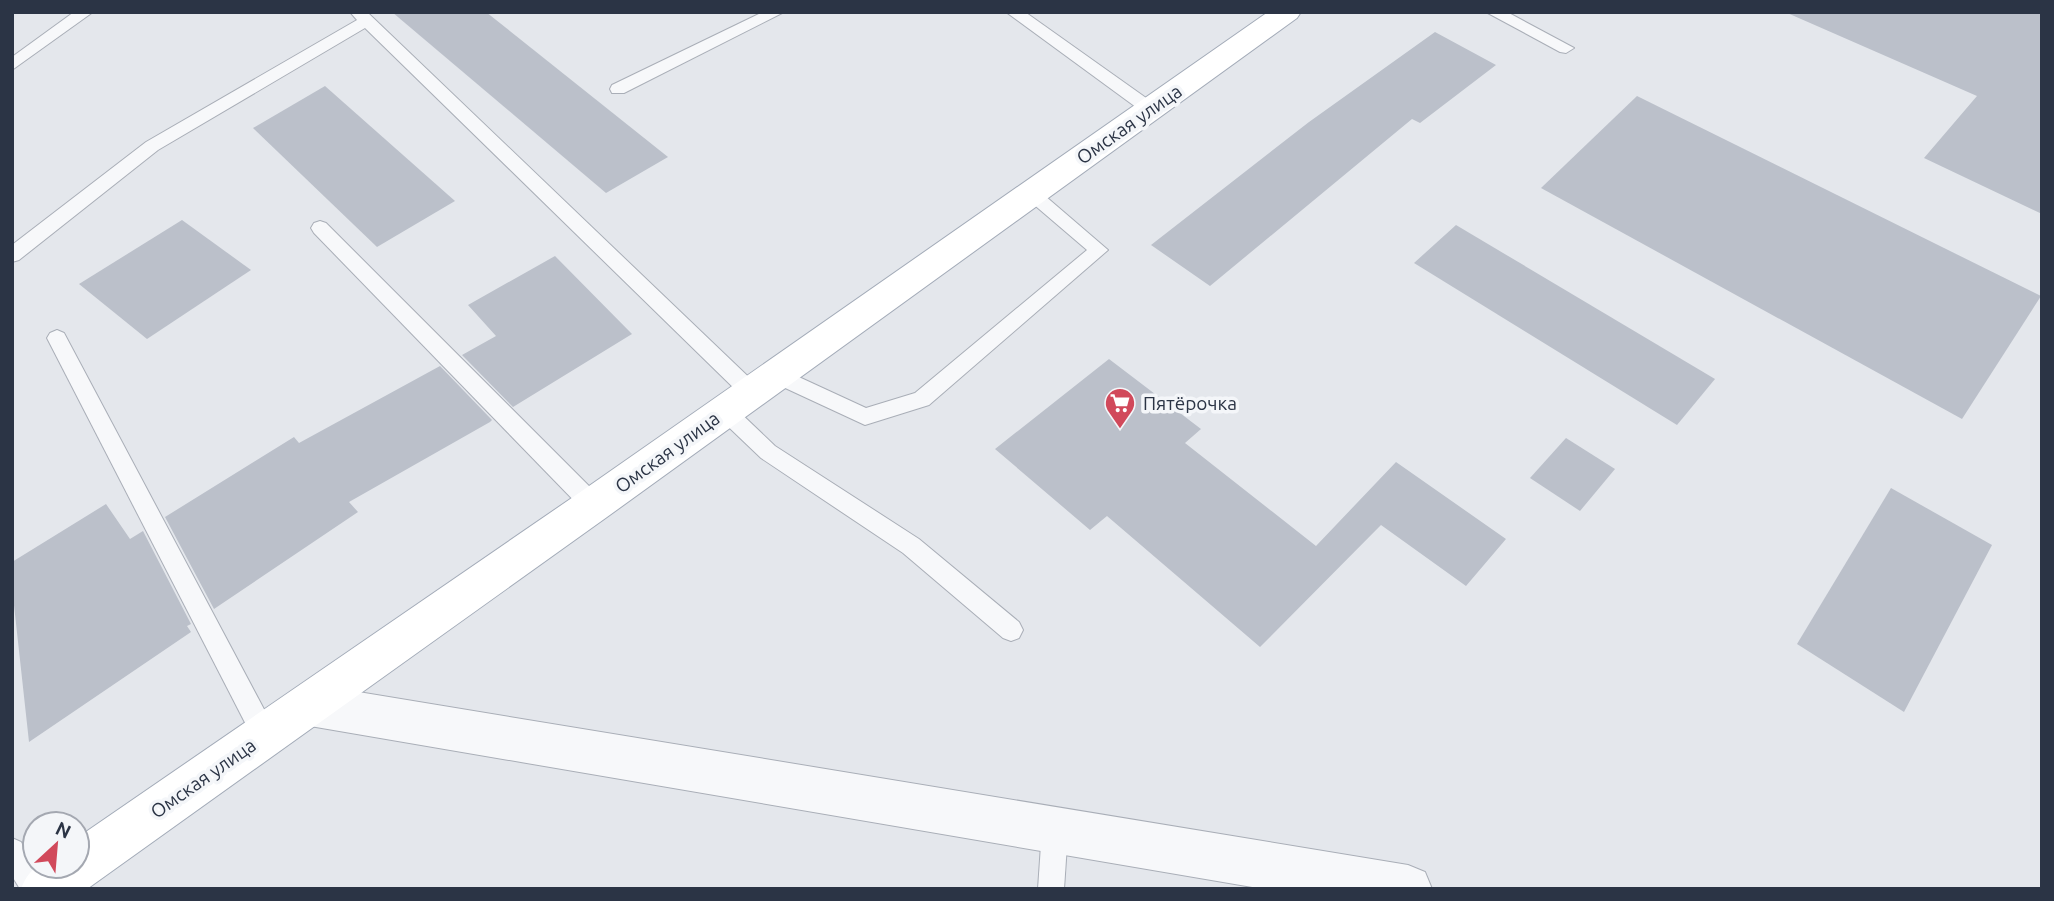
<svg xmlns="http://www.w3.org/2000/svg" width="2054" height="901" viewBox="0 0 2054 901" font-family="Ubuntu,sans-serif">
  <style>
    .building { fill: #bbc0ca }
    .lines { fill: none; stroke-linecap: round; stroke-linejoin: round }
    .service-casing { stroke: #a9aeb7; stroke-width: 2 }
    .tertiary-casing { stroke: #a9aeb7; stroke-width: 2 }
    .primary-casing { stroke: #a3abb8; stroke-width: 2 }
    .service { fill: #f7f8fa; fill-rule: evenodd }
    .tertiary { fill: #f7f8fa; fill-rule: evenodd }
    .primary { fill: #fff; fill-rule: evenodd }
    .labels { text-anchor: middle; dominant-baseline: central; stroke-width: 7; stroke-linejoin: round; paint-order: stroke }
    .street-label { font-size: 19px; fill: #2b3445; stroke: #f4f6f9 }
    .poi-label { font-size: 19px; fill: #2b3445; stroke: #f4f6f9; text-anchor: start }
  </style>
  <rect width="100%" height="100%" fill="#e4e7ec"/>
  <g class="building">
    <polygon points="392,12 486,12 668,157 606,193"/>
    <polygon points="1785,12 2042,12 2042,214 1924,158 1977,96"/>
    <polygon points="1435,32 1496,65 1420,123 1412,119 1210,286 1151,245 1309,122"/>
    <polygon points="325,86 455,201 377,247 253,128"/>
    <polygon points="1637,96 2041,296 1962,419 1541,188"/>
    <polygon points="182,220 251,270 147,339 79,284"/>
    <polygon points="1456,225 1715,379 1677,425 1414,263"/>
    <polygon points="555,256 632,334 513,407 462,355 496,336 468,305"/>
    <polygon points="1109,359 1201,429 1185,443 1316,546 1396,462 1506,539 1466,586 1381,525 1260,647 1107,516 1090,530 995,449"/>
    <polygon points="440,366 492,420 490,422 349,502 358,512 214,609 165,517 294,437 299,443"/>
    <polygon points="1566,438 1615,469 1580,511 1530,478"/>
    <polygon points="1891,488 1992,545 1904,712 1797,644"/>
    <polygon points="106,504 130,539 143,531 191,624 187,626 191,632 29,742 12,587 12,562"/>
  </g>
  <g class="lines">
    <g class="service-casing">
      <g id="service">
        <polygon points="74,12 93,12 12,70 12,57"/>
        <polygon points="350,12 367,12 757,385 760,391 757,397 750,399 743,397 365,28 158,150 19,260 12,262 12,245 146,142 357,20"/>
        <polygon points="763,12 784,12 624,93 612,93 610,89 612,85"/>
        <polygon points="1006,12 1025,12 1156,105 1158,109 1156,113 1144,113"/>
        <polygon points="1486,12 1507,12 1574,48 1566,53 1560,52"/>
        <polygon points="1031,187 1037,189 1108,250 929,405 865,425 768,380 765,374 768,368 775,366 866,408 915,393 1087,250 1025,197 1022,193 1025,189"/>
        <polygon points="320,221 326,223 601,498 604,505 601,512 593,514 585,512 314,233 311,228 314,223"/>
        <polygon points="57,330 64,333 274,728 277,736 274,744 265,748 256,744 47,338 50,333"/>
        <polygon points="724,402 731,404 775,446 919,539 1019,622 1023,630 1019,638 1011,641 1003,638 903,553 761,458 717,416 714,410 717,404"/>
        <polygon points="1055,817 1064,821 1068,830 1064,889 1038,889 1042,830 1046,821"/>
        <polygon points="12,838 21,842 48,889 20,889 12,876"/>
      </g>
    </g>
    <g class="tertiary-casing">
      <polygon id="tertiary" points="310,684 1408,865 1425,872 1432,889 1264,889 310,726 294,720 288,705 294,690"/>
    </g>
    <g class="primary-casing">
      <path id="primary" d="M1268,12H1301L1297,18L607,517L87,889H21C34,857 47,866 77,866V838L579,493Z"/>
    </g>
    <use href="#service" class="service"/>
    <use href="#tertiary" class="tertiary"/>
    <use href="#primary" class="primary"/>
  </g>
  <defs>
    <g id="supermarket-pin" transform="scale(1.575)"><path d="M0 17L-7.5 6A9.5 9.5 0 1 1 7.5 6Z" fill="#d1495b" stroke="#f4f6f9"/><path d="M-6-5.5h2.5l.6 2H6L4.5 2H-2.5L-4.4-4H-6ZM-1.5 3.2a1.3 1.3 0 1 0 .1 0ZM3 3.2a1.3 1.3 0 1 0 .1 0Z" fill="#fff"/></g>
  </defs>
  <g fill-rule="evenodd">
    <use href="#supermarket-pin" x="1120" y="403"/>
  </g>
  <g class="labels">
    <g class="street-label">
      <text transform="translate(1129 124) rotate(-35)">Омская улица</text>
      <text transform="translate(667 452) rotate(-36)">Омская улица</text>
      <text transform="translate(203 778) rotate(-35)">Омская улица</text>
    </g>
    <g class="poi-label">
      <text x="1143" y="403">Пятёрочка</text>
    </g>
  </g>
  <rect width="2054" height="901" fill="none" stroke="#2b3445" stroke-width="28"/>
  <g transform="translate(56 845) rotate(26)"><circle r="33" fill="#f4f6f9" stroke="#a4a8b1" stroke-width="2"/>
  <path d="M0-5L12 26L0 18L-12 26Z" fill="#d1495b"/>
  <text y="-10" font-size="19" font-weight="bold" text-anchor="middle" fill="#2b3445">N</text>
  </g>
</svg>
